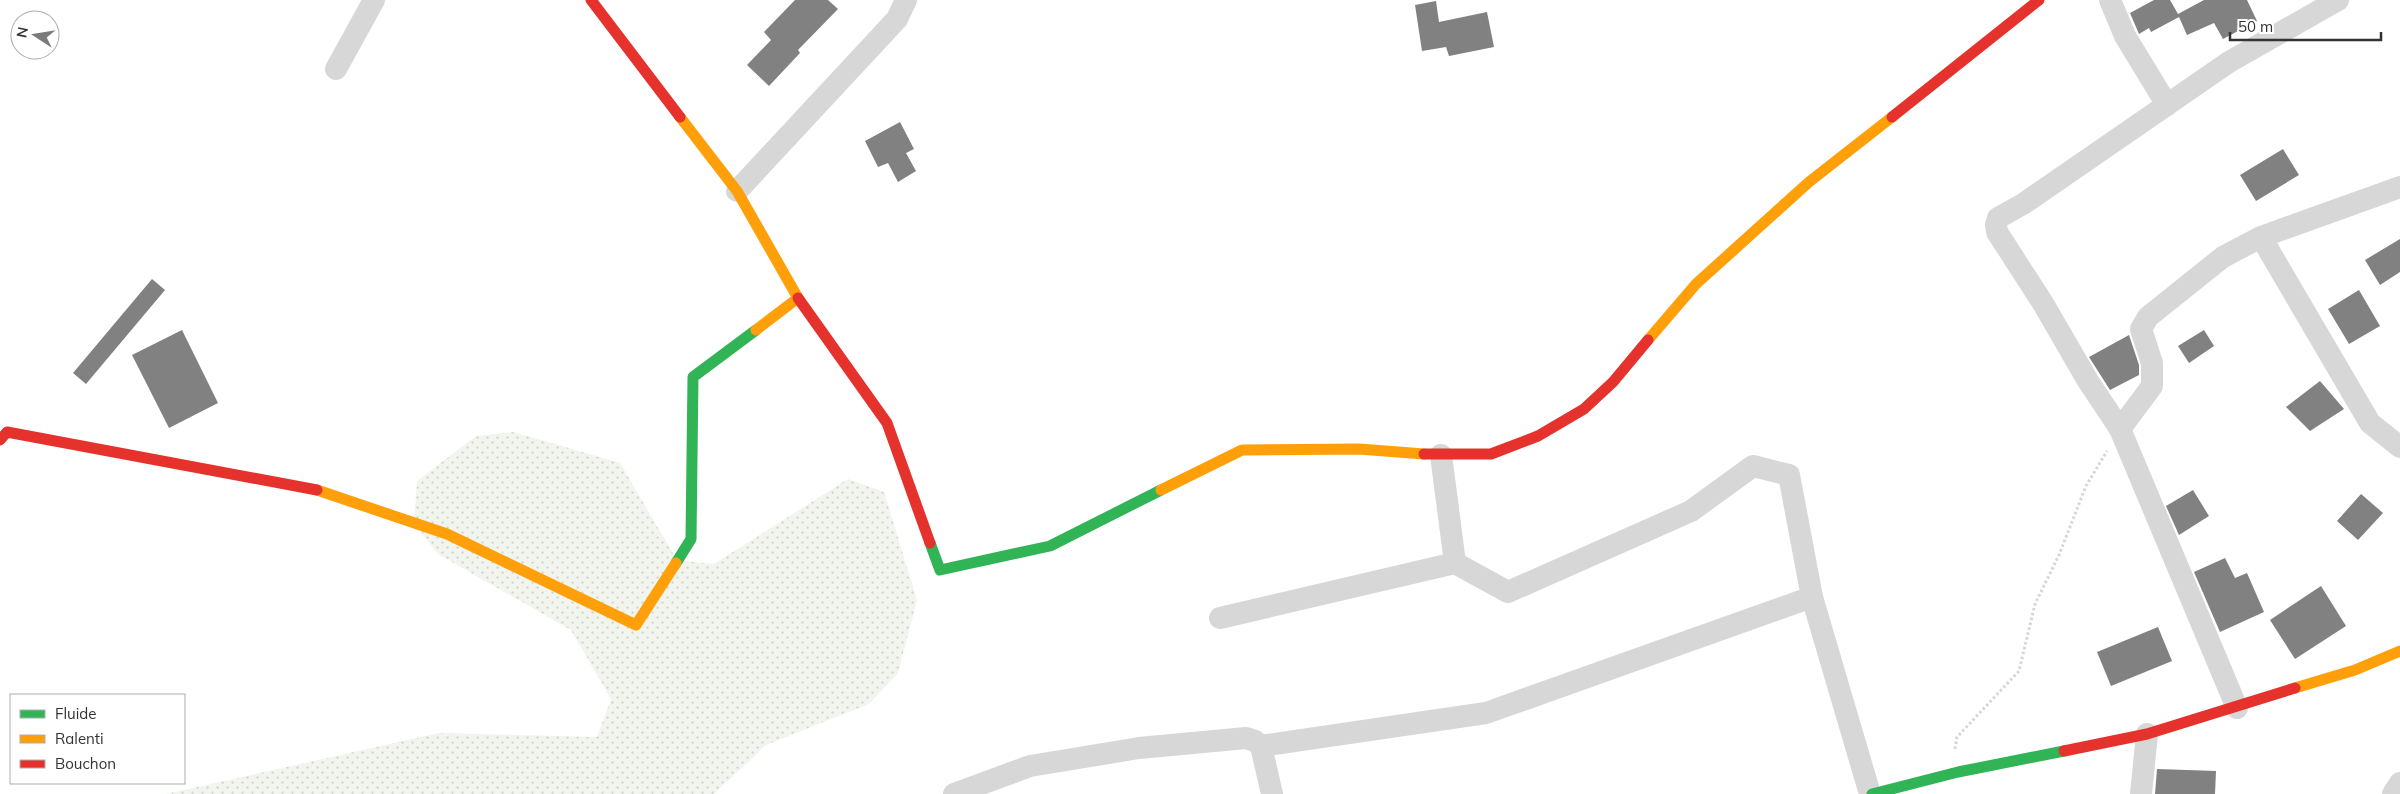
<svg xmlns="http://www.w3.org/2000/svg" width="2400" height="794" viewBox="0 0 2400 794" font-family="Mulish,sans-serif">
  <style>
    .grass { fill: url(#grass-dots) }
    .building { fill: #818181 }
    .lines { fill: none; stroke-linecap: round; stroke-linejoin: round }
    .path { stroke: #d6d6d6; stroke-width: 3; stroke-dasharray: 2.5 2.5; stroke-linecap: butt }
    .street { stroke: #d7d7d7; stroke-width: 22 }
    .fast { stroke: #30b455; stroke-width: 11 }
    .slow { stroke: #ff9f0a; stroke-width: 11 }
    .jam { stroke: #e5322d; stroke-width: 11 }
  </style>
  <defs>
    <pattern id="grass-dots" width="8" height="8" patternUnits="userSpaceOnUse" patternTransform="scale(1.25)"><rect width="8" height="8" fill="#f1f5ed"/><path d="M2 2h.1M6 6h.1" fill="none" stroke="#cfd2cc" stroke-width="1.8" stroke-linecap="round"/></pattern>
  </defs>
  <rect width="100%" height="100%" fill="#fff"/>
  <polygon class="grass" points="514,432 620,463 677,560 714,564 848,479 884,492 917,600 898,673 869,704 766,745 714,794 166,794 439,733 597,737 611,699 571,630 438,554 414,523 417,481 476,436"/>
  <g class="building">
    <polygon points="795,0 828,0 838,9 798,50 800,53 769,86 747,65 771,40 764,32"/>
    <polygon points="2154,0 2170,0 2178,14 2204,0 2247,0 2257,21 2223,39 2214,23 2187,35 2179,17 2151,32 2149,28 2139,34 2130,13"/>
    <polygon points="1436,1 1439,22 1487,12 1494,47 1449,56 1446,47 1422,51 1415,5"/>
    <polygon points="900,122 914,149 906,153 916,171 898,182 888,163 878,167 865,141"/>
    <polygon points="2283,149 2299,175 2256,201 2240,175"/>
    <polygon points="2400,239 2400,272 2380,285 2365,260"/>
    <polygon points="152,279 165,290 86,384 73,373"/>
    <polygon points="2359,290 2380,326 2349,344 2328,309"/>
    <polygon points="182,330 218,403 169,428 132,355"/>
    <polygon points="2204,330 2214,346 2189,363 2178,346"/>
    <polygon points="2129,335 2139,365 2139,375 2110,390 2089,357"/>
    <polygon points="2320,381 2344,409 2310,431 2286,407"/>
    <polygon points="2193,490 2209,516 2179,535 2166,506"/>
    <polygon points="2361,494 2383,513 2358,540 2337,521"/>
    <polygon points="2225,558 2235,578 2247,573 2264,612 2220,632 2194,572"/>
    <polygon points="2321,586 2346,626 2295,659 2270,620"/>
    <polygon points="2158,627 2172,661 2111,686 2097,652"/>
    <polygon points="2157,769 2216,771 2215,794 2155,794"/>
  </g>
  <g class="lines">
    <polyline class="path" points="1955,749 1957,737 2019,671 2035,604 2059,555 2086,486 2107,451"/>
    <g class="street">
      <polyline points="2110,0 2125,36 2167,105"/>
      <polyline points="336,69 374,0"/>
      <polyline points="737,191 897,19 906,0"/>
      <polyline points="2261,237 2370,423 2400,447"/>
      <polyline points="2120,429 2152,386 2152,363 2141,329 2148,317 2223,257 2261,237 2400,187"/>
      <polyline points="1441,455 1455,563 1508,592 1691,511 1753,466 1789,475 1812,597"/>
      <polyline points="1220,618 1455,563"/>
      <polyline points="2237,708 2120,429 2088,381 2044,305 1997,232 1996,225 1998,218 2023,204 2229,62 2338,0"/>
      <polyline points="1261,746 1486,713 1812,597 1870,794"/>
      <polyline points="954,794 1030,766 1139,748 1246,738 1255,741 1261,746 1272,794"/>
      <polyline points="2141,794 2147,734"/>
      <polyline points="2393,794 2400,783"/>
    </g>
    <g class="fast">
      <polyline points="930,543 940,570 1050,546 1161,490"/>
      <polyline points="676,563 691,539 693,377 756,330"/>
      <polyline points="1872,794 1958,772 2064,751"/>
    </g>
    <g class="slow">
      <polyline points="680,117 737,191 798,298 756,330"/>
      <polyline points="1648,340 1696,284 1809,182 1892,117"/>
      <polyline points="317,490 447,534 636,625 676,563"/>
      <polyline points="1161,490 1242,450 1359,449 1424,454"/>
      <polyline points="2295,688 2355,670 2400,651"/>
    </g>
    <g class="jam">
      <polyline points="591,0 680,117"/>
      <polyline points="1892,117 2039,0"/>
      <polyline points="798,298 887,423 930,543"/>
      <polyline points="0,440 7,432 317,490"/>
      <polyline points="1424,454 1491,454 1538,436 1584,409 1613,382 1648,340"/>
      <polyline points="2064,751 2147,734 2295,688"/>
    </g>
  </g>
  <rect x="10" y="694" width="175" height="90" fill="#ffffff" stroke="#adadad"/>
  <rect x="20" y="710" width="25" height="8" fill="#30b455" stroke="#adadad"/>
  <text x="55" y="719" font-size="15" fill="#333333">Fluide</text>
  <rect x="20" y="735" width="25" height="8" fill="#ff9f0a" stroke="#adadad"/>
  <text x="55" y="744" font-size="15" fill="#333333">Ralenti</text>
  <rect x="20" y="760" width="25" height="8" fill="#e5322d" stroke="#adadad"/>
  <text x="55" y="769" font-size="15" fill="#333333">Bouchon</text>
  <g transform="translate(35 35) rotate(282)"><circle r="24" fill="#ffffff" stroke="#adadad"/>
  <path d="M0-4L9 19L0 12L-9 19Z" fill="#7a7a7a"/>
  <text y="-8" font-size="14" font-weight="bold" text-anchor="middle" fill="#333333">N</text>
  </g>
  <path d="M2230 32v8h151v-8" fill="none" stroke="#333333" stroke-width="2.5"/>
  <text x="2238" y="32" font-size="15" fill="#333333" stroke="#ffffff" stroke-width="4" paint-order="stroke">50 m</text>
</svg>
